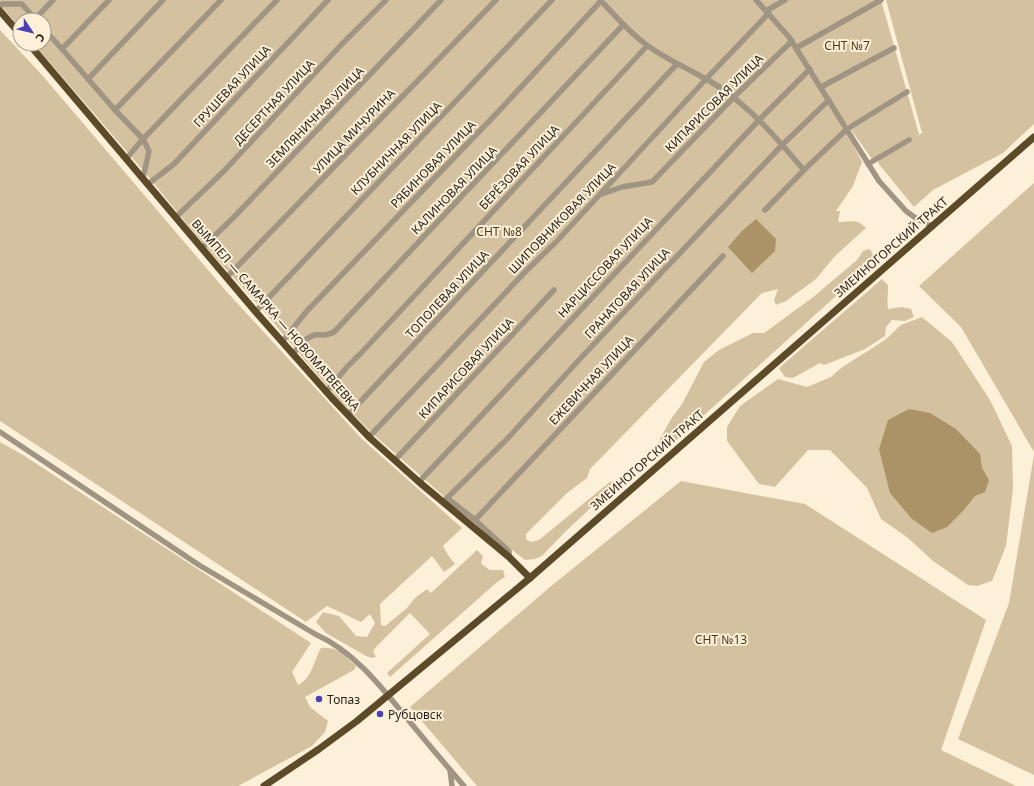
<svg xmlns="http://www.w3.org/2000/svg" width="1034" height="786" viewBox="0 0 1034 786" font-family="'Noto Sans',sans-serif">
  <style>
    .green { fill: #d4c19f }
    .water { fill: #ab9367 }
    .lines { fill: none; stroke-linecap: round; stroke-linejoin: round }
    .minor { stroke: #a09582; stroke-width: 5.5 }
    .major { stroke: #5d4a28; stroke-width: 7 }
    .poi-dot { fill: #4b40b7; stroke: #fdf0d9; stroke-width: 1.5 }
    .labels { text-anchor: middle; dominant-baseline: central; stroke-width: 4; stroke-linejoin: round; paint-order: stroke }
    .park-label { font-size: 12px; fill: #4b3915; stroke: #fdf0d9 }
    .street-label { font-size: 12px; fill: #241f17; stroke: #fdf0d9 }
    .poi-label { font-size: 12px; fill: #241f17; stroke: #fdf0d9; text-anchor: start }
  </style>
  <rect width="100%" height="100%" fill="#fdf0d9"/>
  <g class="green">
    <path d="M0,0H881L919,134L915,137L922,133L886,0H1034V124L1003,153L933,190L914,207L878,163L879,160L875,163L831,102L862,162L853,186L836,211H840L838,222C851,222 857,218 866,228L835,256L816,279L786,301L776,305L774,300L778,289L762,293L590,469L587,478L567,493L526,534V539L531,542L539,540L611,481L614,486L565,532L542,556L535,559L525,560L447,499L373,434L337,398L261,308L205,246L147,175L34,44H44V20H20V28L0,5Z"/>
    <polygon points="0,30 42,75 226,291 362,439 462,528 443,546 448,555 455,564 444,572 432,556 380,604 381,625 385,626 406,609 415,598 427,589 431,593 477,550 483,556 481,564 490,570 503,570 505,577 496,583 390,677 387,673 430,634 410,613 378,645 373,651 376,657 372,658 366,656 326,633 316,622 323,612 339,616 356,636 367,637 375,623 370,614 361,622 327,606 306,622 0,421"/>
    <polygon points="1034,183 1034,452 961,327 919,286"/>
    <polygon points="870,249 873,255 868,267 672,444 658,446 660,439 671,419 682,404 704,362 719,350 753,333 764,333 812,298 857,260 863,251"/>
    <path d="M882,279L888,285C888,291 887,305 888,309L902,307L911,309L914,317L905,321L892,320L886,327L885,336L865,349L824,365L820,363L793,378L785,377L779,368Z"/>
    <polygon points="922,317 952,342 990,400 1012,446 1013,489 1006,546 992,581 977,586 968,585 933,561 908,538 881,519 867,488 830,450 808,450 775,487 759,484 727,441 727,427 740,406 778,379 807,387 831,377 841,368 885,340 901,325"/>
    <path d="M0,442L23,455L311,643L292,672L298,685C312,678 314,660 321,648C338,646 344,655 356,666L354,670L305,697L310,707L328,721L325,732L312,746L238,786H0Z"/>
    <polygon points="1034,455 1034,775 958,739 1009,603"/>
    <polygon points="681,481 805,504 986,620 941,750 1016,786 477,786 410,707 550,587"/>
  </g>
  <g class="water">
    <polygon points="756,219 776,239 775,251 752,273 728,247 742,231"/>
    <polygon points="909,409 930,413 956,429 980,454 982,468 989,480 985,492 975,496 963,511 947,527 932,533 912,519 890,493 879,449 888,420"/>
  </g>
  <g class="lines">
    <g class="minor">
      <path d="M600,0C616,16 629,33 648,46C676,66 708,76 734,98C761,119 782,145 804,170"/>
      <polyline points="756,0 789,37 879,181 906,211 917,219 932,226"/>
      <polyline points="0,6 2,4 22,4 36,20"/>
      <polyline points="766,11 785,0"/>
      <polyline points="35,19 53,0"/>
      <polyline points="44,29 62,49 109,0"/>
      <polyline points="796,48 881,0"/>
      <polyline points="62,49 115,110 143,139 149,151 143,178"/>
      <polyline points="88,79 163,0"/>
      <polyline points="821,87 894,48"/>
      <polyline points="115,110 221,0"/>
      <polyline points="126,159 143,139 277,0"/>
      <polyline points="868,164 909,140"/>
      <polyline points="148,184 174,164 328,0"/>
      <polyline points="602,194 622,187 652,182 734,97 792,41"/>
      <polyline points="765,210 804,170 847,129 907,92"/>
      <polyline points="176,217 224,171 340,46 386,0"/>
      <polyline points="202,248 234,217 441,0"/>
      <polyline points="227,277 496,0"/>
      <polyline points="256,311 552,0"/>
      <polyline points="282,342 306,312 496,114 601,1"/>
      <path d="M293,354C299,347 305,337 315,335C324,334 324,337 334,332L623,25"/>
      <polyline points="326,392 347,367 362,352 647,46"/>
      <polyline points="348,415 677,64"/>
      <path d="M0,432L199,565L315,634C353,651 379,684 405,716C424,739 444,763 464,786"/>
      <polyline points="369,437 526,271 556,242 707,78 769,13"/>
      <polyline points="395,460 554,290"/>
      <polyline points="419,482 760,119 810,69"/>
      <polyline points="447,498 475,520 509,551 509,557"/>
      <polyline points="443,502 508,438 578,361 782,145 829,100"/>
      <polyline points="475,520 723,256"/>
      <polyline points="450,770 452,786"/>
    </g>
    <g class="major">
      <polyline points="0,11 20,34"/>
      <polyline points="29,44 255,311 331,397 370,438 419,482 509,557 530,578"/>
      <polyline points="264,786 319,749 357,721 530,578 1034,137"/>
    </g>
  </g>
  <g class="poi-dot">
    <circle cx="319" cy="699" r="4"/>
    <circle cx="380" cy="714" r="4"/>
  </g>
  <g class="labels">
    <g class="park-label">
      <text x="847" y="45">СНТ №7</text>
      <text x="499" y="231">СНТ №8</text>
      <text x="721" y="639">СНТ №13</text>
    </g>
    <g class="street-label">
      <text transform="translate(232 86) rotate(-47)">ГРУШЕВАЯ УЛИЦА</text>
      <text transform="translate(274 102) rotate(-47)">ДЕСЕРТНАЯ УЛИЦА</text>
      <text transform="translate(714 103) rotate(-45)">КИПАРИСОВАЯ УЛИЦА</text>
      <text transform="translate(315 117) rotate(-46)">ЗЕМЛЯНИЧНАЯ УЛИЦА</text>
      <text transform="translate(354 131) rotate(-46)">УЛИЦА МИЧУРИНА</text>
      <text transform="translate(396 148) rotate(-46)">КЛУБНИЧНАЯ УЛИЦА</text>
      <text transform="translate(433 164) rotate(-46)">РЯБИНОВАЯ УЛИЦА</text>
      <text transform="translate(519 167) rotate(-47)">БЕРЁЗОВАЯ УЛИЦА</text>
      <text transform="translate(454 190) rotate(-46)">КАЛИНОВАЯ УЛИЦА</text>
      <text transform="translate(562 218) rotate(-46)">ШИПОВНИКОВАЯ УЛИЦА</text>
      <text transform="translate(891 247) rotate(-41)">ЗМЕИНОГОРСКИЙ ТРАКТ</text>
      <text transform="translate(605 267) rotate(-47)">НАРЦИССОВАЯ УЛИЦА</text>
      <text transform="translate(627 293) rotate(-47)">ГРАНАТОВАЯ УЛИЦА</text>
      <text transform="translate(447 294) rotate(-47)">ТОПОЛЕВАЯ УЛИЦА</text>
      <text transform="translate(276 315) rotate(49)">ВЫМПЕЛ — САМАРКА — НОВОМАТВЕЕВКА</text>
      <text transform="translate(466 368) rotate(-47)">КИПАРИСОВАЯ УЛИЦА</text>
      <text transform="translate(591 380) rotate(-47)">ЕЖЕВИЧНАЯ УЛИЦА</text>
      <text transform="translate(647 460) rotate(-41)">ЗМЕИНОГОРСКИЙ ТРАКТ</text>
    </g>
    <g class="poi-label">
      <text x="327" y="699">Топаз</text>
      <text x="388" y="714">Рубцовск</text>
    </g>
  </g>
  <g transform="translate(32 32) rotate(125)"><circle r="19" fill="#fdf0d9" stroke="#a69c8b"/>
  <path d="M0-3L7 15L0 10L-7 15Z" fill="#4b40b7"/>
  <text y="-6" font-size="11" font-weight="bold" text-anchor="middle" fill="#241f17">С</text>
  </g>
</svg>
